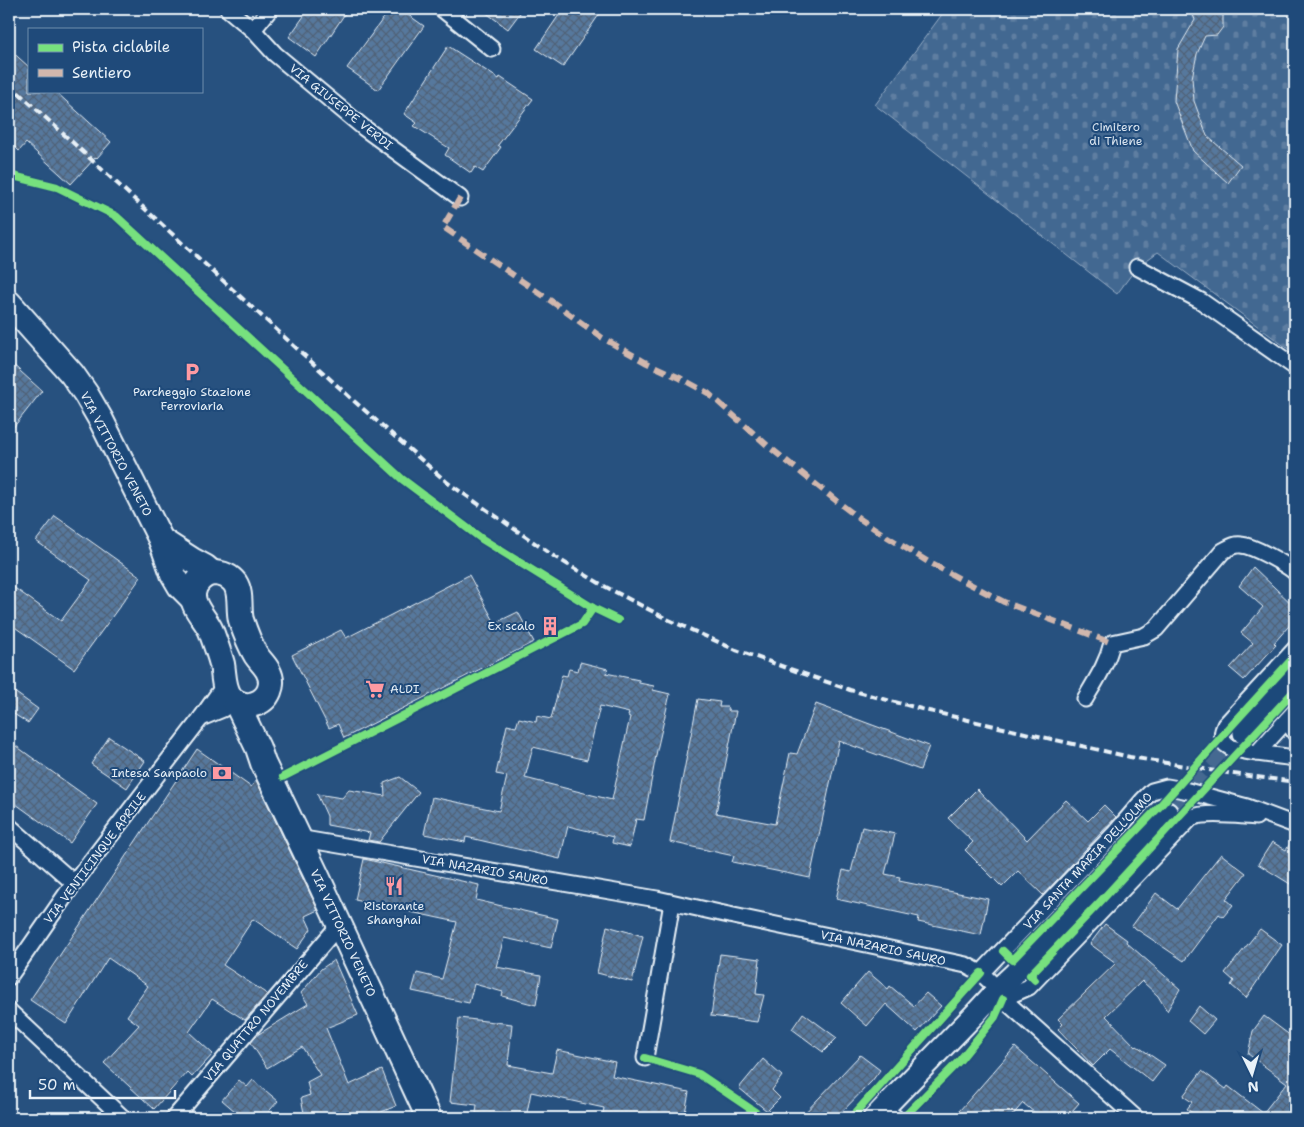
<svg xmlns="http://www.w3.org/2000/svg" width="1304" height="1127" viewBox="0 0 1304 1127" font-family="'Shantell Sans',sans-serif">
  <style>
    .cemetery { fill: url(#cemetery-stones); stroke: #96acc4 }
    .building { fill: url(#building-cross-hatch); stroke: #e8f1f8; fill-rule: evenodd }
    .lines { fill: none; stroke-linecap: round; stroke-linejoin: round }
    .secondary-tunnel { stroke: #446991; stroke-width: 21; stroke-dasharray: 21 11; stroke-linecap: butt }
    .street-casing { stroke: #e8f1f8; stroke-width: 19 }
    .secondary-casing { stroke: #e8f1f8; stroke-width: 25 }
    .primary-casing { stroke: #e8f1f8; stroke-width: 28 }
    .street { stroke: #1f4a7a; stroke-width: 15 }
    .secondary { stroke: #1f4a7a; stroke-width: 21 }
    .primary { stroke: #1f4a7a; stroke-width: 24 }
    .rail { stroke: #e8f1f8; stroke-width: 4; stroke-dasharray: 8 4; stroke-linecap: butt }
    .quiet { stroke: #d1b7ad; stroke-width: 6; stroke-dasharray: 12 6; stroke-linecap: butt }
    .cycleway-casing { stroke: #1f4a7a; stroke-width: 11 }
    .cycleway { stroke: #77e17e; stroke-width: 8 }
    .labels { text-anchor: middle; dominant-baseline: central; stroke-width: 4; stroke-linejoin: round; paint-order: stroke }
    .street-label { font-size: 12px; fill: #e8f1f8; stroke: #1f4a7a }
    .park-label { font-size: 12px; fill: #d8e3ee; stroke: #1f4a7a }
    .poi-label { font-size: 12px; fill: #e8f1f8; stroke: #1f4a7a }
  </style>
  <defs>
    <pattern id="cemetery-stones" width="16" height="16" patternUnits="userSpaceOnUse" patternTransform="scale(1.25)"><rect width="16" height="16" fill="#436891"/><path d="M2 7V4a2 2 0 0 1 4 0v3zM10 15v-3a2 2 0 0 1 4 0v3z" fill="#5e7ea1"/></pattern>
    <pattern id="building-cross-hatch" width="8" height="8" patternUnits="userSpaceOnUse" patternTransform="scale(1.25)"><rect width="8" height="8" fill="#57789d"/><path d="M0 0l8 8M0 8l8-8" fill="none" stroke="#4f6278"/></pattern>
  </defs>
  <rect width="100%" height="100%" fill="#27517f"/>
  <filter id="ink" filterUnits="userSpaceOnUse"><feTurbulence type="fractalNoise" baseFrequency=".02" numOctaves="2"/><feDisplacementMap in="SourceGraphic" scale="10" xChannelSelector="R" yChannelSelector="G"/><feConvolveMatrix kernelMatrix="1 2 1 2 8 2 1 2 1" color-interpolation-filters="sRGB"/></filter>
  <g filter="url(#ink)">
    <polygon class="cemetery" points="946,9 1295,9 1295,354 1158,252 1137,267 1117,294 875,105"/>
    <g class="building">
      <polygon points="309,9 348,9 316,57 289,37"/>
      <polygon points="390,9 400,9 424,26 378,90 347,68"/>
      <polygon points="481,9 523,9 508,29"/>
      <polygon points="563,9 603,9 563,67 536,49"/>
      <polygon points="1203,9 1223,9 1223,27 1217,35 1205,36 1197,54 1192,78 1194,101 1207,136 1241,165 1228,183 1193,151 1174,101 1178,49 1195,20 1192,12 1202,10"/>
      <polygon points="448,46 499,79 500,77 533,99 498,145 501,147 483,172 475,167 471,173 445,155 449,148 414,126 417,123 404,114"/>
      <polygon points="9,49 29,67 29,91 55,91 111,142 97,158 96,157 71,184 26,143 19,151 9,141"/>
      <polygon points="9,361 42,391 9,433"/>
      <polygon points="55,516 141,577 74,669 9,623 9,584 61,621 91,580 36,541"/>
      <polygon points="1253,567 1295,607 1295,619 1274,643 1276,645 1244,680 1230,668 1253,643 1241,633 1263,607 1239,586"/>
      <polygon points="469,575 495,623 518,612 534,642 344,738 338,724 329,728 292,655 341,630 346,638"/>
      <path d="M580,662L608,669L606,673L639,680V683L654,686L653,690L670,694L657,750L644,820L636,819L630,847L612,843L613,837L568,826L560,859L466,837L465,842L424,834L432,797L499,811L507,776L496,774L507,725L516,727L519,718L536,722L537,716L551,719L562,675L567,676L569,669L578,671ZM600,706L629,713L628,716L630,717L612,800L525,778L533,747L587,760Z"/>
      <polygon points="9,688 38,709 28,723 9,711"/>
      <polygon points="698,699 720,702 719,707 727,707 729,711 736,711 716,813 775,824 790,753 797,754 816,704 929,746 920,770 839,741 810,878 732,862 734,856 670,842"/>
      <polygon points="109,737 145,761 127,788 91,764"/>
      <polygon points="9,741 97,804 70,843 9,799"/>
      <polygon points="197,749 251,787 256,780 318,910 305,916 311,929 297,949 253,919 223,965 267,994 245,1020 212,999 189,1032 213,1054 192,1077 187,1072 154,1109 104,1063 139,1025 127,1016 148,986 108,958 66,1024 30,1000"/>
      <polygon points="400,777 419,792 379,842 368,840 370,833 327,825 327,816 317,794 342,798 349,790 385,796 384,783"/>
      <polygon points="977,789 1027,840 1066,800 1088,821 1104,805 1116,817 1043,895 1018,871 1002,887 965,850 973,842 948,818"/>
      <polygon points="862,827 895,834 885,874 900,877 899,881 988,899 981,935 918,922 919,917 836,899 843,870 851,872"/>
      <polygon points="1295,836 1295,887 1258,864 1272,842 1286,850"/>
      <polygon points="1221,854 1246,873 1226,899 1233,905 1223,917 1219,914 1184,961 1132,926 1156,893 1177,909"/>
      <polygon points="364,859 479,885 476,900 558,919 551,948 504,938 496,967 541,975 536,1005 502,996 503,992 474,984 469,1003 412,991 417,973 442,979 457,922 355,900"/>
      <polygon points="1105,924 1127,940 1126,942 1180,989 1167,1011 1158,996 1142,981 1106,1016 1136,1047 1137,1046 1165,1065 1152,1082 1110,1049 1093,1066 1058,1029 1063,1024 1058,1019 1116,963 1090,944"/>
      <polygon points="607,926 643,936 632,982 597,973"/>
      <polygon points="1260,929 1282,945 1246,998 1231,985 1234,981 1225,973"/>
      <polygon points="720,954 760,959 756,994 764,995 757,1022 711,1016"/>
      <polygon points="334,960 358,1015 326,1028 349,1085 382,1070 396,1106 367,1118 305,1118 301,1098 310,1095 307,1082 320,1075 302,1047 267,1068 251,1043 257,1035 308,1004 301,993 321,969"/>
      <polygon points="868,972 888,989 890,986 914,1006 926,993 941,1006 917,1032 886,1004 867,1026 841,1003"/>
      <polygon points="1199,1006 1215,1020 1203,1034 1188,1021"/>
      <polygon points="803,1013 837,1038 823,1052 792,1029"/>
      <polygon points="1264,1016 1295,1039 1295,1118 1200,1118 1187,1109 1192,1102 1183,1096 1202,1071 1226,1089 1228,1086 1263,1113 1287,1083 1248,1054 1253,1031"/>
      <polygon points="459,1018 512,1024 508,1065 552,1073 557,1050 615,1062 612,1076 689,1092 684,1118 602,1118 604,1108 531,1092 526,1118 501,1118 476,1113 477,1105 450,1102"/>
      <polygon points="1015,1047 1079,1103 1066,1118 1041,1118 1023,1103 1010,1118 953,1118"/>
      <polygon points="860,1055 880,1070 872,1081 836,1118 800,1118"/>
      <polygon points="763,1059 782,1076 772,1090 780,1098 767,1111 739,1088"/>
      <polygon points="239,1080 247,1087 253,1080 278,1101 263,1118 243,1118 222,1100"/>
    </g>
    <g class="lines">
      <polyline class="secondary-tunnel" points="1167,813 1244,733"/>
      <g class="street-casing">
        <g id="street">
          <polyline points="228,9 253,30 275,54 364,128 460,198"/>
          <polyline points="442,9 492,49"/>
          <polyline points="253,30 270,9"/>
          <polyline points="1137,267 1201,301 1295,367"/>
          <path d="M1295,649L1225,725C1222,731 1220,742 1228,746C1230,748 1233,748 1236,749C1255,754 1275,755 1295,758"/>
          <path d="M1085,699C1096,680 1107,664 1112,643L1144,636L1156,629L1223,551C1229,548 1234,544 1241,545C1254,546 1285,564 1295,572"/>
          <polyline points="201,718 223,709 233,700"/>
          <polyline points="1287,720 1295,733"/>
          <polyline points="1257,753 1295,711"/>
          <polyline points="9,826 74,883"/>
          <polyline points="298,838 657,899 724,914 966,965 981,973 998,989"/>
          <polyline points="981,973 1114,834 1143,800 1152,791 1167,787 1184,790 1247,807 1295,825"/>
          <polyline points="9,977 74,883 201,718 225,684"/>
          <polyline points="1003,999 1136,1118"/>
          <path d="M986,1006L1029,987L1191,818C1205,811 1239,816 1256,817"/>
          <polyline points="9,1011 123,1118"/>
          <polyline points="645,1058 672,903"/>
          <polyline points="883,1109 896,1118"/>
          <polyline points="174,1118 339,925"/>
        </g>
      </g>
      <g class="secondary-casing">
        <g id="secondary">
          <polyline points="1244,733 1295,678"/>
          <polyline points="874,1118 975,1014 998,989 1013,975 1167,813"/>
        </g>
      </g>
      <g class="primary-casing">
        <g id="primary">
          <polyline points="9,303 72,374 86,394 101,420 161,540 173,574 180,586 193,599"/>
          <polyline points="161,540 192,560 205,567 212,573"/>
          <path d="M212,573C221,573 229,575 235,583C242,594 238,609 241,620C245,632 250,645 256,655C260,661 265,665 268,671C275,684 269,700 254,704C246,707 236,704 230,697C223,687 224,675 222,664C219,653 215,642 211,631C206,619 192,608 193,594C194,583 201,576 212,573Z"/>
          <polyline points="236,702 258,748 263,763 316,874 429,1118"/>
        </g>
      </g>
      <use href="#street" class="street"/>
      <use href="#secondary" class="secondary"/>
      <use href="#primary" class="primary"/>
      <polyline class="rail" points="9,84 354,401 448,483 555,557 606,587 667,619 736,650 850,690 929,711 1130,757 1234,774 1295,782"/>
      <polyline class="quiet" points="460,198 443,227 554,303 601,337 645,362 680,378 708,393 768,446 834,499 860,519 886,536 930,563 1004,602 1112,643"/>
      <g class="cycleway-casing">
        <g id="cycleway">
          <polyline points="9,175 57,187 116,216 402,479 482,539 593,608 618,620"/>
          <polyline points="283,777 582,624 593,608"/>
          <polyline points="1003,951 1012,960 1159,807 1233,724 1295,656"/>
          <polyline points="1035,980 1030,975 1100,902 1295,690"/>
          <polyline points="645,1058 699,1074 764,1118"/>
          <polyline points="851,1118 981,973"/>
          <polyline points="903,1118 960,1060 995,1017 1003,999"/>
        </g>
      </g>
      <use href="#cycleway" class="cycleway"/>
    </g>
  </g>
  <defs>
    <g id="parking-bare" transform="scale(1.5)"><path d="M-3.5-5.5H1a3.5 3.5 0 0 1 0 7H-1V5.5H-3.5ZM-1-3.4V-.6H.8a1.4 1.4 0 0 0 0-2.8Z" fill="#ff9aa2" stroke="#1f4a7a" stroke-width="2.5" paint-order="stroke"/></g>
    <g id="building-bare" transform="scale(1.5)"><path d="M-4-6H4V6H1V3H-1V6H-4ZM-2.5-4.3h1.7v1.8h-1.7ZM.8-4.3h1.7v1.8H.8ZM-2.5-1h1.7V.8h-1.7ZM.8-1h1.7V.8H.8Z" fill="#ff9aa2" stroke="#1f4a7a" stroke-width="2.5" paint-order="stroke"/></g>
    <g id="supermarket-bare" transform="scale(1.5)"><path d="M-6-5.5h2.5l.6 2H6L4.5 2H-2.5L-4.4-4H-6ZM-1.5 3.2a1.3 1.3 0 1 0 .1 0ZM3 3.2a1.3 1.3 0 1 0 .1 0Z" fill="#ff9aa2" stroke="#1f4a7a" stroke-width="2.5" paint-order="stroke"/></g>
    <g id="bank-bare" transform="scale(1.5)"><path d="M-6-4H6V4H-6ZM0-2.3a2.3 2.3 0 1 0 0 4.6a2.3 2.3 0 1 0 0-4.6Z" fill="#ff9aa2" stroke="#1f4a7a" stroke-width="2.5" paint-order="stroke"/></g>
    <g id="restaurant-bare" transform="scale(1.5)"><path d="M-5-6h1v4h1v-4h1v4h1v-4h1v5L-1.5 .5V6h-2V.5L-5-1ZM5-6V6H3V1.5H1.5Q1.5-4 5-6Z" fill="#ff9aa2" stroke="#1f4a7a" stroke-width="2.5" paint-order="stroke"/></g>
  </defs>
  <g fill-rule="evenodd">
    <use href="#parking-bare" x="192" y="372"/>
    <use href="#building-bare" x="550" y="626"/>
    <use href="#supermarket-bare" x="375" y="689"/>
    <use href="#bank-bare" x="222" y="773"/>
    <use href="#restaurant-bare" x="394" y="886"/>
  </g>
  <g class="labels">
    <g class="street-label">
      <text transform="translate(341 107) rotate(39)">VIA GIUSEPPE VERDI</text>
      <text transform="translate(116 454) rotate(62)">VIA VITTORIO VENETO</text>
      <text transform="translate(95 858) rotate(-53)">VIA VENTICINQUE APRILE</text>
      <text transform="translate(1088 861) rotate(-47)">VIA SANTA MARIA DELL'OLMO</text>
      <text transform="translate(485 870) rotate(10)">VIA NAZARIO SAURO</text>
      <text transform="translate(343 933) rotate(65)">VIA VITTORIO VENETO</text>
      <text transform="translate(883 948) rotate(12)">VIA NAZARIO SAURO</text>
      <text transform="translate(256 1021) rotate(-50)">VIA QUATTRO NOVEMBRE</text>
    </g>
    <g class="park-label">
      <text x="1116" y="127">Cimitero<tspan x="1116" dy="14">di Thiene</tspan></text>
    </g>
    <g class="poi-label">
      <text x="192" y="392">Parcheggio Stazione<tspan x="192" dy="14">Ferroviaria</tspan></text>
      <text x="535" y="626" text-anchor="end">Ex scalo</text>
      <text x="390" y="689" text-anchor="start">ALDI</text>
      <text x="207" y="773" text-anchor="end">Intesa Sanpaolo</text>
      <text x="394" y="906">Ristorante<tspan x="394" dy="14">Shanghai</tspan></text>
    </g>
  </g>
  <rect width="1304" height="1127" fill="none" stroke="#1f4a7a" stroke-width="30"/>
  <rect x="15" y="15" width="1274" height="1097" fill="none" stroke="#e8f1f8" stroke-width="2" filter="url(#ink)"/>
  <rect x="28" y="28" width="175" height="65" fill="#1f4a7a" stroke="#6f8dac"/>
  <rect x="38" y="44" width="25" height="8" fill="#77e17e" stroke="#6f8dac"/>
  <text x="72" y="52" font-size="15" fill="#e8f1f8">Pista ciclabile</text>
  <rect x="38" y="69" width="25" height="8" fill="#d1b7ad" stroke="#6f8dac"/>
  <text x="72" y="78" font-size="15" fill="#e8f1f8">Sentiero</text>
  <g transform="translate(1252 1074) rotate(175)" stroke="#1f4a7a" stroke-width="4" paint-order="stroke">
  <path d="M0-4L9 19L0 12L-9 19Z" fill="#e8f1f8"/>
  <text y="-8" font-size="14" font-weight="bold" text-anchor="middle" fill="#e8f1f8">N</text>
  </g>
  <path d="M30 1090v8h145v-8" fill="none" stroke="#e8f1f8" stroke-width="2.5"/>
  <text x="38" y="1090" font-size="15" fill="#e8f1f8" stroke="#1f4a7a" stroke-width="4" paint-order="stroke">50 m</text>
</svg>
